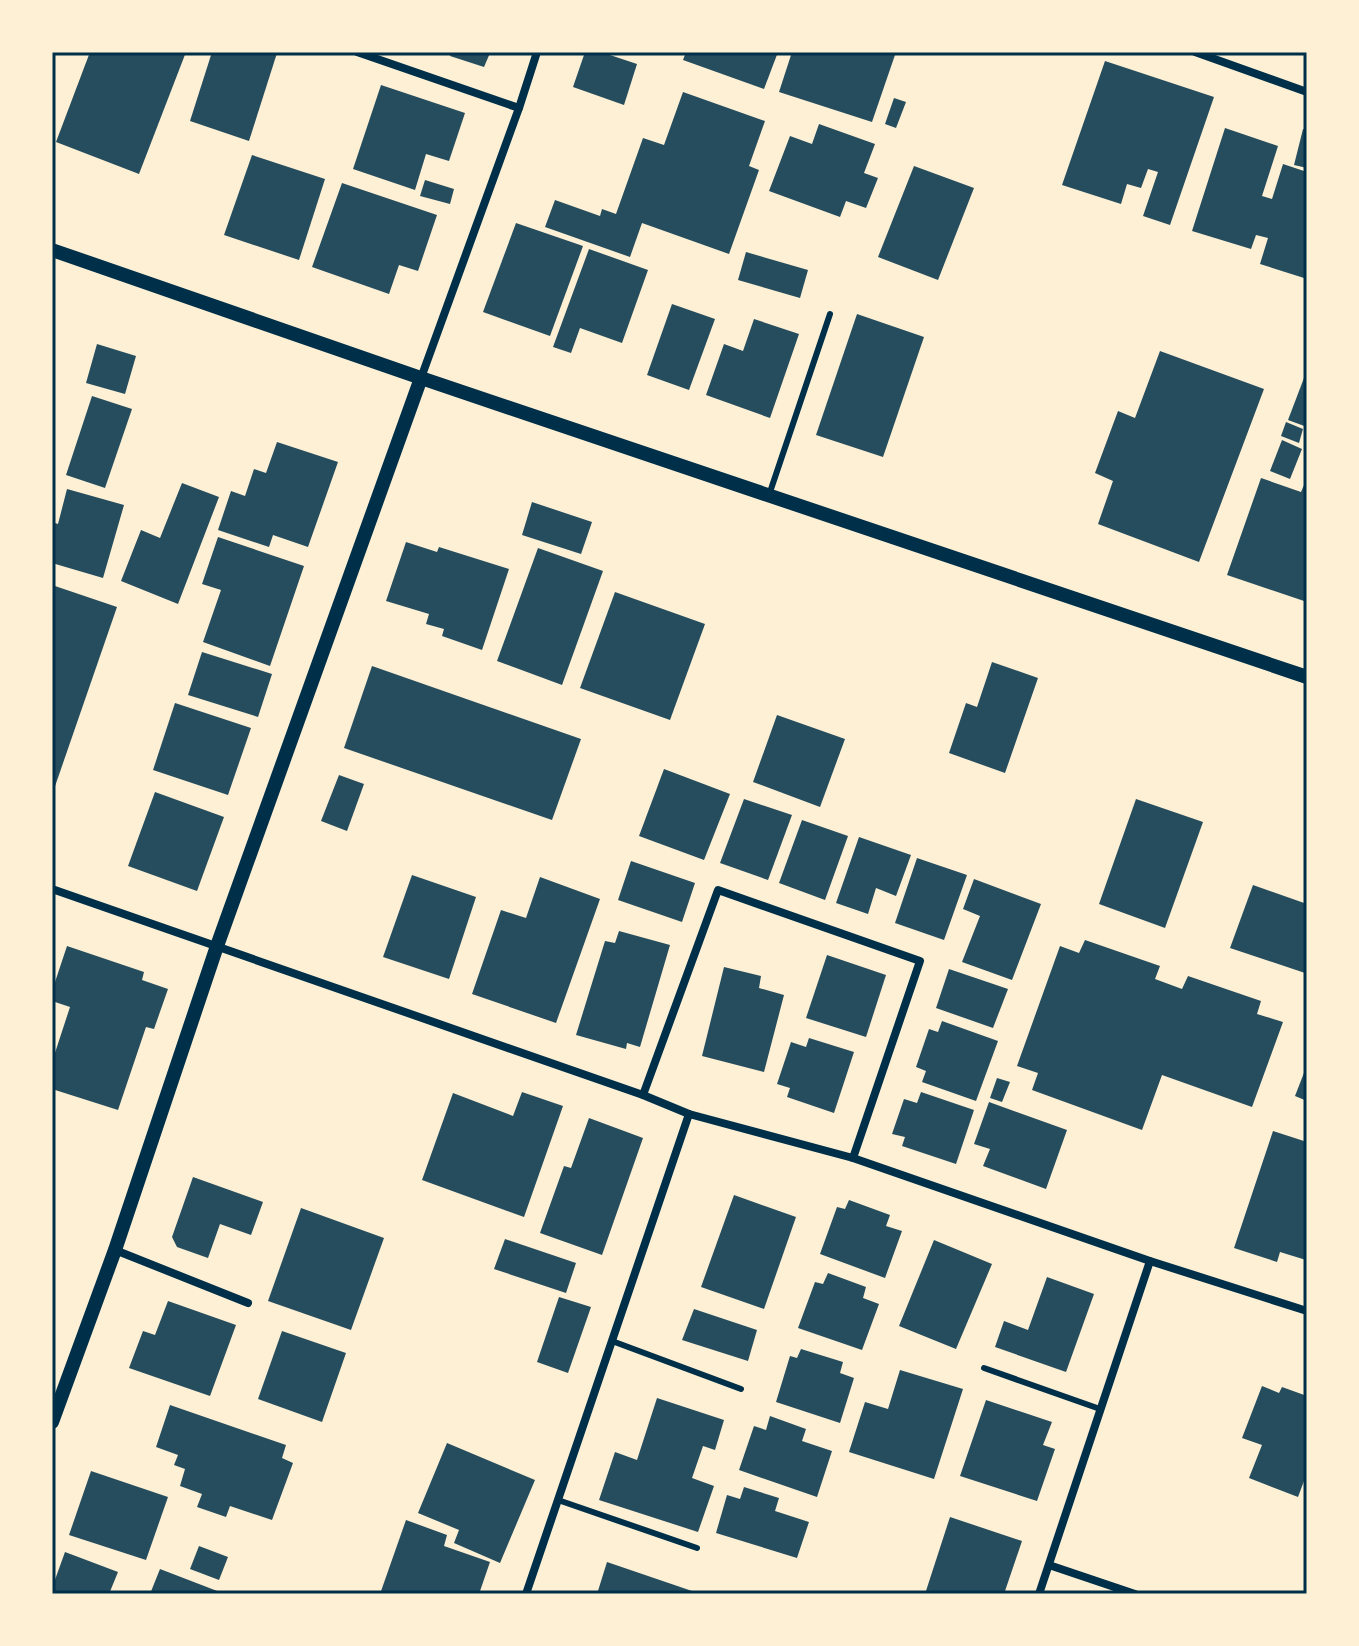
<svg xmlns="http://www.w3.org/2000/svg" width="1359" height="1646" viewBox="0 0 1359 1646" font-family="'Golos Text',sans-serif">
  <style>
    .building { fill: #264d5e }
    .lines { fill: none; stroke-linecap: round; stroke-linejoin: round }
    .service { stroke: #003049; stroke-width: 6 }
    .minor { stroke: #003049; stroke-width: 8 }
    .tertiary { stroke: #003049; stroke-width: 14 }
    .neatline { fill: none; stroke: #003049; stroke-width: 3 }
  </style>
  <rect width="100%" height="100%" fill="#fdf0d5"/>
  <g class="building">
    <polygon points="90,52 186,52 139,174 56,142"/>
    <polygon points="212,52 277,53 249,141 190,121"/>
    <polygon points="451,52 487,52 490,53 484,67 450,56"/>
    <polygon points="585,52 601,52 637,64 624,105 573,87"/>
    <polygon points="686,52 778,52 764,89 683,60"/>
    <polygon points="792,52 896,52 872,122 779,92"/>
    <polygon points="1105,61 1214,97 1170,225 1143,216 1158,172 1148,169 1141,188 1127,184 1121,204 1062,185"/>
    <polygon points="381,85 465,113 449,161 426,154 415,190 353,169"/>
    <polygon points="683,92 765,121 749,166 759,170 729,254 642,223 630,257 545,227 555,200 600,216 602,209 616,214 643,138 664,145"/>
    <polygon points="894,98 906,102 896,128 885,124"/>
    <polygon points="819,124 875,144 864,173 878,178 866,208 846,201 840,217 769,191 790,136 812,144"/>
    <polygon points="1225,128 1278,146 1262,196 1272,199 1283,164 1307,172 1307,269 1304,278 1260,264 1268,238 1256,235 1251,249 1192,231"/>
    <polygon points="1303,129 1307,130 1307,168 1294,165"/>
    <polygon points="252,155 325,179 299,260 224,235"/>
    <polygon points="914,166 974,188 938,280 878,257"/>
    <polygon points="425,180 454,189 450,204 420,196"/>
    <polygon points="342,183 437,215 418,271 399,265 389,294 312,267"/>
    <polygon points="516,223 583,246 550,336 483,312"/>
    <polygon points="589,249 648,270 622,343 580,328 571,353 553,347"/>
    <polygon points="746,252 808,270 800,298 738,280"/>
    <polygon points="672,304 715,319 689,390 647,375"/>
    <polygon points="857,314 924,337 883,457 816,435"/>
    <polygon points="754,319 799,334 770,418 706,395 724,344 743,351"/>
    <polygon points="97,344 136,356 125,394 86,383"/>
    <polygon points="1160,351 1264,389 1199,562 1098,524 1113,481 1095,473 1118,411 1135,418"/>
    <polygon points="1307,370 1307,427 1288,420"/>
    <polygon points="92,396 132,409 105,488 66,475"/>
    <polygon points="1286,422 1303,429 1299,443 1281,436"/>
    <polygon points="1282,440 1302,449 1290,479 1270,471"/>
    <polygon points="277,442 338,462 308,547 273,535 269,547 218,530 231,491 245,496 254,469 266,473"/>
    <polygon points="1261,478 1301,492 1307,478 1307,602 1227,575"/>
    <polygon points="182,483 219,497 178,604 121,581 141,530 160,538"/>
    <polygon points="67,489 124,505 103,578 52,563 52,522 58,524"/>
    <polygon points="532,502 592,522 581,554 522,535"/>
    <polygon points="218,537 304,566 270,666 203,642 221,590 202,584"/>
    <polygon points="406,542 437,552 439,547 509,569 482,650 442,636 444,629 426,624 429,614 386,601"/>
    <polygon points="538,548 603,571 562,685 497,661"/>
    <polygon points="52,585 117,607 52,795"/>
    <polygon points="615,592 705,624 670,720 580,688"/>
    <polygon points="202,652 272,674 258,717 188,695"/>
    <polygon points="992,662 1038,678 1005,773 949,753 966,703 977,707"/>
    <polygon points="372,666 581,739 552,820 344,748"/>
    <polygon points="175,703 251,728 228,795 153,770"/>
    <polygon points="777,715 845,739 820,807 753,782"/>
    <polygon points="664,769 730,794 704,860 639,836"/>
    <polygon points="339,775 364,784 347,831 321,821"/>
    <polygon points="155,792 224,817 197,891 128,866"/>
    <polygon points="744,799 792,815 768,880 720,863"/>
    <polygon points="1136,799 1203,822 1165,928 1099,904"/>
    <polygon points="802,820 848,836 825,900 779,883"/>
    <polygon points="859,837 911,855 896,896 876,888 868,914 836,903"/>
    <polygon points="917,858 967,875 944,940 895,923"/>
    <polygon points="631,861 695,883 682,922 618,900"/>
    <polygon points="412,875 476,897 449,979 383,957"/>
    <polygon points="540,877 600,899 556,1023 472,994 501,910 526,918"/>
    <polygon points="974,879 1041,904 1012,980 962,962 980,916 963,909"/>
    <polygon points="1253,885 1307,904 1307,968 1305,973 1230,948"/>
    <polygon points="619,931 670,945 640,1047 627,1043 626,1049 576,1035 605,941 615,943"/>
    <polygon points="1085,940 1160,966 1155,979 1182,989 1188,976 1261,1001 1257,1014 1283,1022 1252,1107 1162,1075 1142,1130 1032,1090 1038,1073 1017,1066 1060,946 1079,953"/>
    <polygon points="67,946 144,972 142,980 168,989 154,1029 146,1027 118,1110 52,1089 52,1062 70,1007 52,1001 52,991"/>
    <polygon points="827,955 886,975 866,1037 806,1018"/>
    <polygon points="724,967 761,976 759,988 784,995 764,1072 702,1056"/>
    <polygon points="949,969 1008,989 993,1028 936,1008"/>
    <polygon points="942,1021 998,1041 976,1101 922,1082 926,1071 916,1067 929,1029 938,1032"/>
    <polygon points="809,1038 854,1052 834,1113 787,1097 790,1088 777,1084 791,1042 806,1047"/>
    <polygon points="1307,1065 1307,1101 1295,1096"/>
    <polygon points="997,1078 1010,1082 1002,1102 990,1098"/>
    <polygon points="522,1092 563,1106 524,1217 422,1180 453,1093 513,1116"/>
    <polygon points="921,1092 974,1110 956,1164 902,1146 905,1137 892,1134 904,1099 917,1103"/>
    <polygon points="989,1102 1067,1130 1046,1189 983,1166 990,1149 974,1144"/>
    <polygon points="589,1118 643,1138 602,1255 540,1233 564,1166 571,1168"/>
    <polygon points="1273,1131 1307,1142 1306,1260 1280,1252 1277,1262 1234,1248"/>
    <polygon points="193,1177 263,1202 251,1235 220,1224 208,1258 177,1247 172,1237"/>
    <polygon points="734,1195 796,1217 764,1309 701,1287"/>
    <polygon points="849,1200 890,1215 886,1226 902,1231 885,1278 820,1254 837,1207 845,1209"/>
    <polygon points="301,1208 384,1238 351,1330 268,1301"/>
    <polygon points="505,1239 576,1263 566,1293 494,1269"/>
    <polygon points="934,1240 992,1264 956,1349 899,1326"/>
    <polygon points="828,1273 866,1287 863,1298 879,1304 862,1350 798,1328 815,1282 823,1284"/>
    <polygon points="1047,1277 1094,1294 1066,1372 995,1347 1004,1321 1028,1330"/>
    <polygon points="559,1297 591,1307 568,1373 537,1362"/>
    <polygon points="168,1301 236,1325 210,1396 129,1368 143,1331 155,1335"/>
    <polygon points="694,1309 757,1330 748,1361 682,1340"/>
    <polygon points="282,1331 346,1353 322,1422 258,1399"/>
    <polygon points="801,1349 843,1362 840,1373 854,1378 840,1423 776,1402 790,1356 797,1358"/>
    <polygon points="900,1370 963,1389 934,1479 849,1452 865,1402 888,1409"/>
    <polygon points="1262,1386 1279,1393 1282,1387 1307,1396 1307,1482 1304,1481 1298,1497 1249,1478 1262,1445 1242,1438"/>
    <polygon points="657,1398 724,1420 715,1450 703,1446 692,1478 714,1486 698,1532 599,1500 615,1452 637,1460"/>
    <polygon points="986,1400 1052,1422 1043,1445 1055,1449 1037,1501 960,1476"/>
    <polygon points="170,1405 286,1445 282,1458 293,1463 272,1520 230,1506 226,1517 197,1507 202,1494 180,1486 185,1469 174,1465 178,1455 156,1447"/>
    <polygon points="770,1416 806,1429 802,1441 832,1451 817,1497 739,1470 754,1426 766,1430"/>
    <polygon points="447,1443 535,1480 500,1563 454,1543 459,1530 418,1513"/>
    <polygon points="91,1471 168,1497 146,1560 69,1535"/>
    <polygon points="744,1487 779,1498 775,1511 809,1522 797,1558 716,1533 727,1495 740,1499"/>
    <polygon points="950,1517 1022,1541 1004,1594 925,1594"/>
    <polygon points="406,1520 447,1535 444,1546 490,1562 479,1594 380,1594"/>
    <polygon points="199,1546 228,1557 219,1580 190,1569"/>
    <polygon points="65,1552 118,1572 109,1594 52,1594 52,1588"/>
    <polygon points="607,1562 692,1591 691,1594 597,1594"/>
    <polygon points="160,1569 225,1594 150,1594"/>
  </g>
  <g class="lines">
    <g class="service">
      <polyline points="769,495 830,314"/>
      <polyline points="612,1341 741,1389"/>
      <polyline points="984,1368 1100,1409"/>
      <polyline points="558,1500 697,1548"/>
    </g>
    <g class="minor">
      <polyline points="357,52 519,108"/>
      <polyline points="1195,52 1307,92"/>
      <polyline points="421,378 519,108 537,52"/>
      <polyline points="52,889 643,1095 689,1114 853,1158 1150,1261 1307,1311"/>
      <polyline points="643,1095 718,890 920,961 853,1158"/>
      <polyline points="115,1250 248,1303"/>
      <polyline points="1049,1565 1135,1594"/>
      <polyline points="526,1594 689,1114"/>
      <polyline points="1039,1594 1150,1261"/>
    </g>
    <g class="tertiary">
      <polyline points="52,250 421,378 1307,677"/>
      <polyline points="52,1422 115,1250 217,946 421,378"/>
    </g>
  </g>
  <rect width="1359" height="1646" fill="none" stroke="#fdf0d5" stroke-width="108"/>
  <rect x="54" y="54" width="1251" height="1538" class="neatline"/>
</svg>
